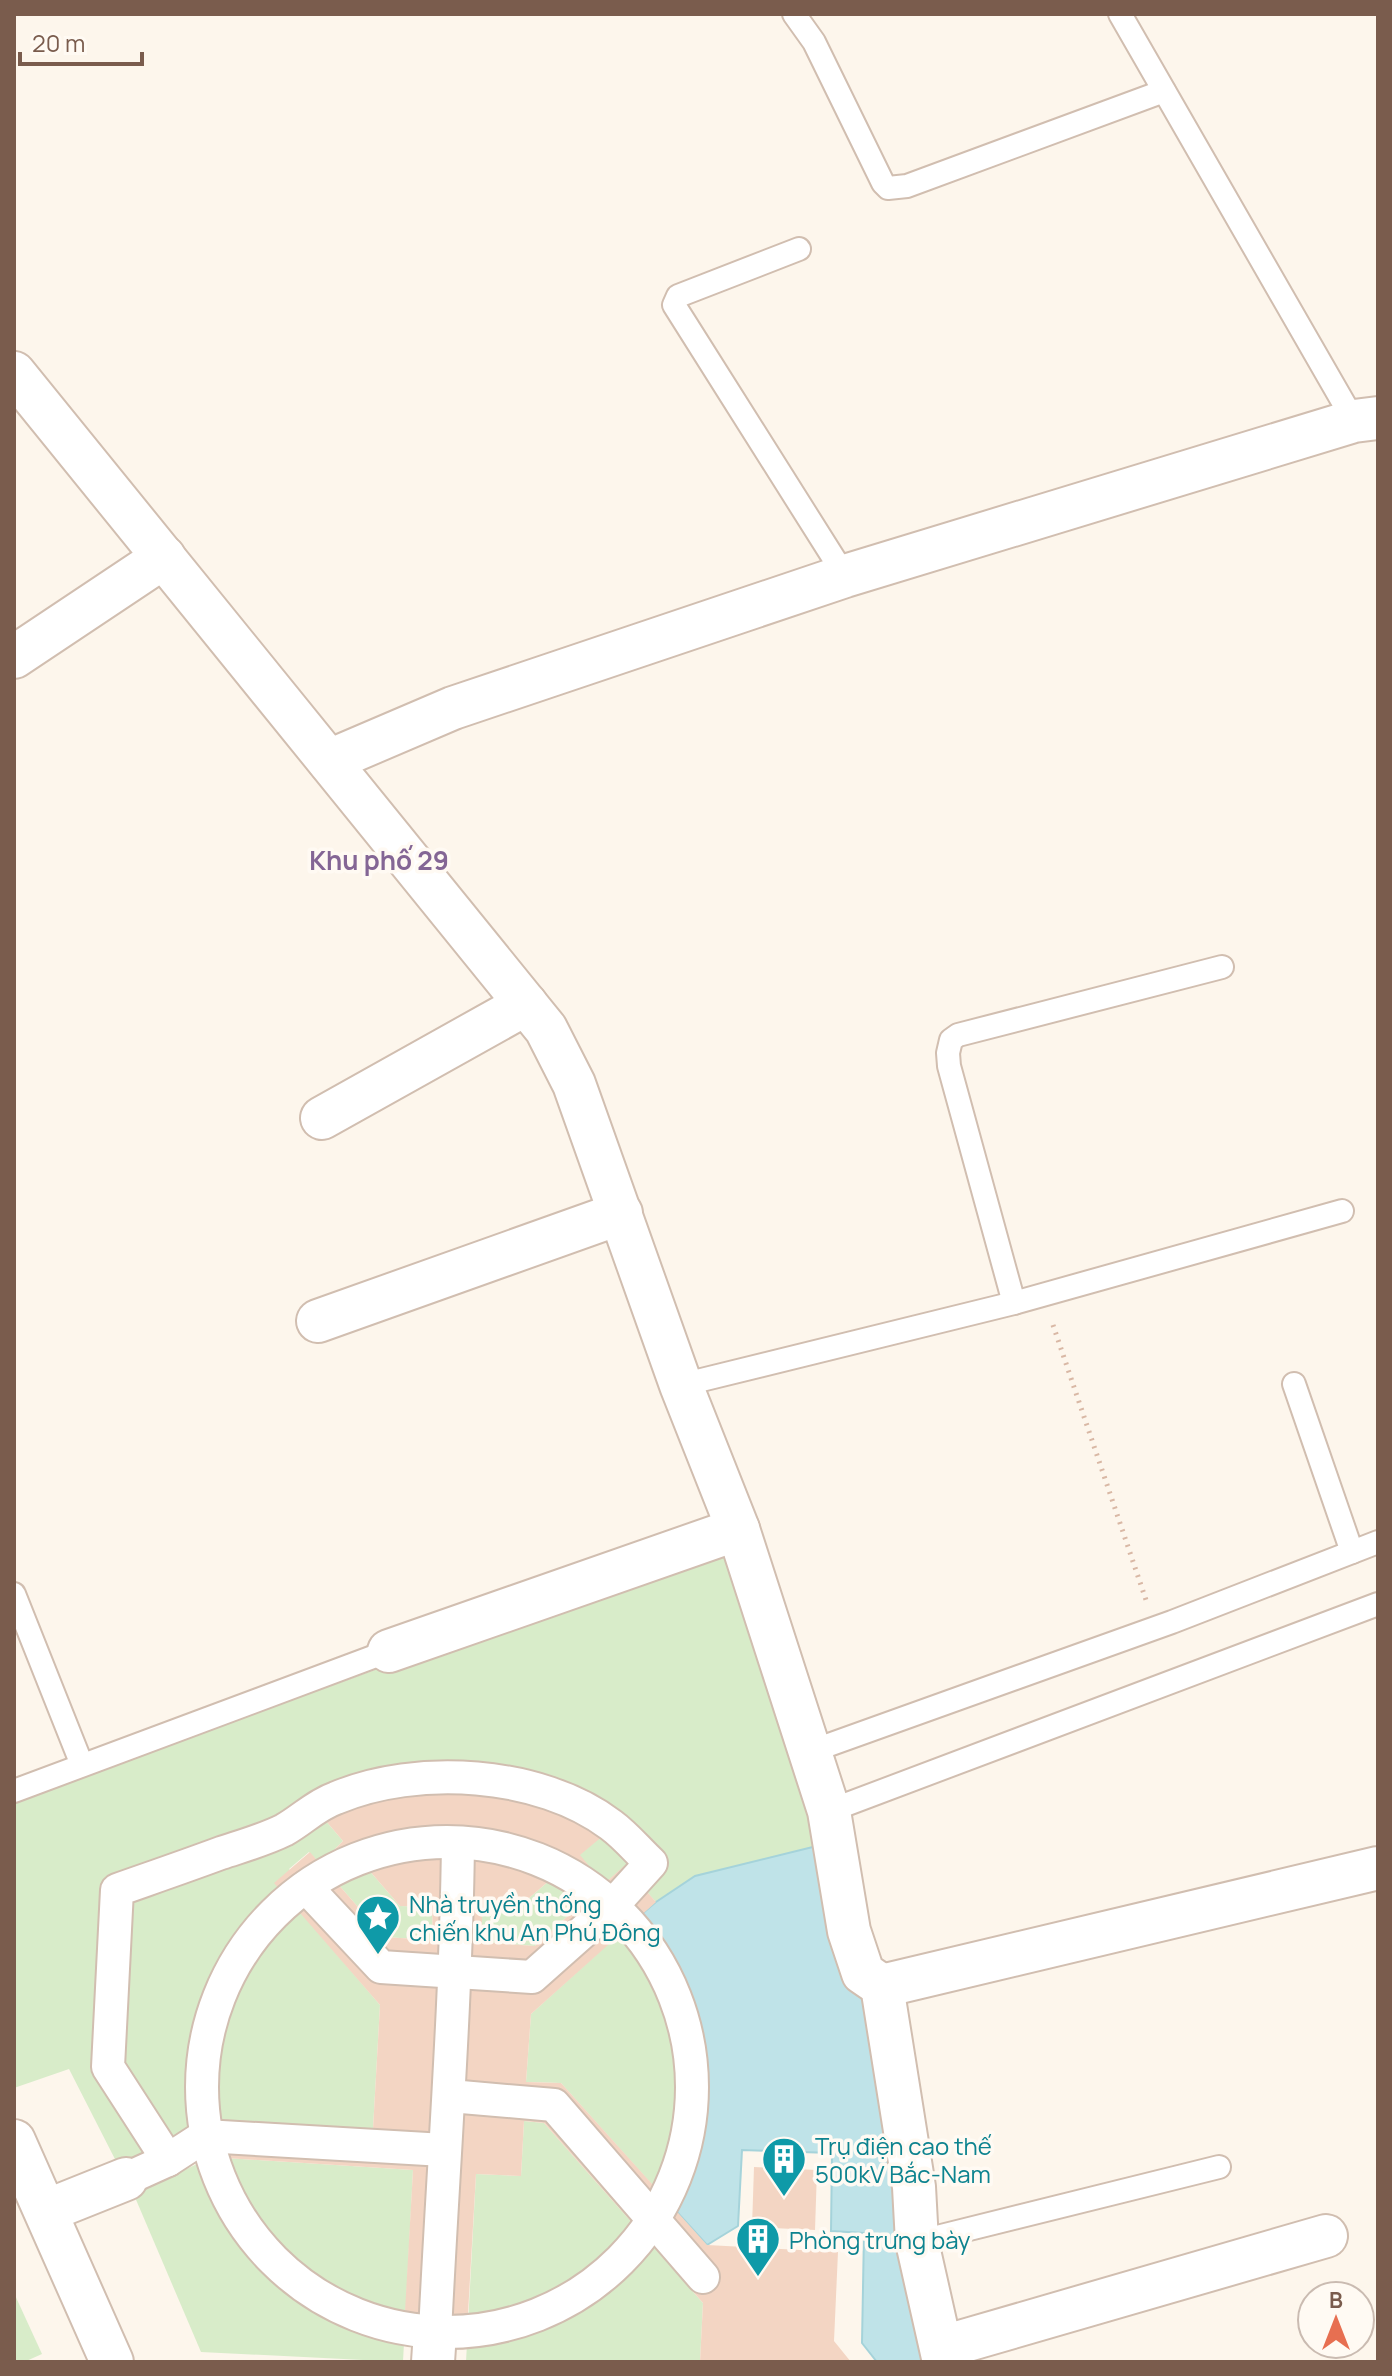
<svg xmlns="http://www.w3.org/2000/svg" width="1392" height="2376" viewBox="0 0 1392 2376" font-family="Manrope,sans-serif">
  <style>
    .green { fill: #d8ecc9 }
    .water { fill: #bfe3e8; stroke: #a5d3da; stroke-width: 2 }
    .building { fill: #f3d5c3; fill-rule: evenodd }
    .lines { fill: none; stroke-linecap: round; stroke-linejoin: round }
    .service-casing { stroke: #d1beb0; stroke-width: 26 }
    .pedestrian-casing { stroke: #d1beb0; stroke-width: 36 }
    .minor-casing { stroke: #d1beb0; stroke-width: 46 }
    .path { stroke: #d9b8a5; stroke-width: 5; stroke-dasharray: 2 6; stroke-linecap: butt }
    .service { stroke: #fff; stroke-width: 22 }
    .pedestrian { stroke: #fff; stroke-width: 32 }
    .minor { stroke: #fff; stroke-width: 42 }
    .labels { text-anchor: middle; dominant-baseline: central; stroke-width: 7; stroke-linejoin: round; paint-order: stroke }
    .culture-label { font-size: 24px; fill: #0d838f; stroke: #fffaf3; text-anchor: start }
    .neighbourhood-label { font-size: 26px; font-weight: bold; fill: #846695; stroke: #fffaf3 }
  </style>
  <rect width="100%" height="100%" fill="#fdf6ec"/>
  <g class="green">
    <polygon points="730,1541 821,1845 695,1876 656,1902 624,1867 604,1884 320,1814 343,1841 320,1864 309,1852 289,1869 306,1887 293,1903 380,2005 373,2129 203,2119 205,2136 119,2167 69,2069 14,2088 14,1801"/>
    <polygon points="361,1861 400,1906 432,1907 433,1940 384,1937 338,1884"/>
    <polygon points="557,1874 583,1902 535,1946 482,1942 482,1909 515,1910"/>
    <path d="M630,1924C699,2010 711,2100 666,2200L561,2083L526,2082L531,2014Z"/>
    <polygon points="524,2121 544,2123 703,2303 700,2362 466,2362 476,2174 521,2176"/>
    <polygon points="211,2157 413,2170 403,2362 201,2352 134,2195"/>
    <polygon points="14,2293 42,2354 24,2362 14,2362"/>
  </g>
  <path class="water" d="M821,1845L874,2014L925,2362H877L862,2343L864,2233L831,2231L832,2153L742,2150L738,2226L707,2245L666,2200C711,2100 699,2010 630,1924L656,1902L695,1876Z"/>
  <g class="building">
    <path d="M460,1787L566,1812L604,1835L580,1855L604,1884L624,1866L656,1902L531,2014L526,2082L561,2083L707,2245L838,2252L834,2341L851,2362H700L703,2303L544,2123L524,2121L521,2176L476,2174L467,2331L435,2332L404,2329L413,2170L211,2157L203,2118L373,2129L380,2005L274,1883L310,1852L320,1864L343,1841L320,1814L338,1805ZM361,1861L400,1906L432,1907L433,1940L384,1937L338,1884ZM557,1874L583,1902L535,1946L482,1942V1909L515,1910Z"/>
    <polygon points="754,2167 817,2170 815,2230 752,2227"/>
  </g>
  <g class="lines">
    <g class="service-casing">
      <g id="service">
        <polyline points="794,14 814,42 883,183 888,188 907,186 1164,91"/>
        <polyline points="1120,14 1354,421"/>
        <polyline points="799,249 678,296 674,305 845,576"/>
        <polyline points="1014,1303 949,1066 948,1053 951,1040 958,1035 1222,967"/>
        <polyline points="1294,1384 1352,1552"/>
        <polyline points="681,1385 1014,1303 1342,1211"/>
        <polyline points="14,1594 82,1765"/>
        <polyline points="812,1751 1172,1622 1378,1542"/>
        <polyline points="14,1791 389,1651"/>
        <polyline points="829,1811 1378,1604"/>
        <polyline points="917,2242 1219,2167"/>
      </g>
    </g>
    <g class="pedestrian-casing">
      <g id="pedestrian">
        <circle cx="447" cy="2087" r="245"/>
        <polyline points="450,2096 554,2105 703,2277"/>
        <path d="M168,2160L108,2067L117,1890C151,1878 186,1866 221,1853C242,1846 264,1840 284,1830C302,1820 316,1805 336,1798C416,1764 540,1771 611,1825C626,1836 638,1851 651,1863L612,1906L532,1977L381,1967L306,1887"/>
        <polyline points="126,2179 168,2160 205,2136 444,2150"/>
        <path d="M435,2332C443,2169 456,2007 458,1843"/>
      </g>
    </g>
    <g class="minor-casing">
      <g id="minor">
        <polyline points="14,373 546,1029 574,1084 681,1385 738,1529 829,1811 849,1931 863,1973 882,1986 914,2187 917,2242 944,2362"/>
        <polyline points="14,657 164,557"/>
        <polyline points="329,761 453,708 845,576 1354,421 1378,418"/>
        <polyline points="322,1118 526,1004"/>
        <polyline points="318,1321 621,1213"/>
        <polyline points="389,1651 738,1529"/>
        <polyline points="882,1986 1378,1868"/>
        <polyline points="14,2141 112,2362"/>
        <polyline points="46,2211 126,2179"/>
        <polyline points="943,2347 1326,2236"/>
        <polyline points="433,2362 435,2332"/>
      </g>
    </g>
    <polyline class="path" points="1053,1325 1146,1600"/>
    <use href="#service" class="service"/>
    <use href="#pedestrian" class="pedestrian"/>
    <use href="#minor" class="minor"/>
  </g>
  <defs>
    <g id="sight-pin" transform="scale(2.3)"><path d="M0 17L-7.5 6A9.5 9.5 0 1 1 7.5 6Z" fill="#0f9aa8" stroke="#fffaf3"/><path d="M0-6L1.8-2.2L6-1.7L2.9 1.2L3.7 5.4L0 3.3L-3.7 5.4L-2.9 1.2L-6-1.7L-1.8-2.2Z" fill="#fff"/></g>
    <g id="building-pin" transform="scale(2.3)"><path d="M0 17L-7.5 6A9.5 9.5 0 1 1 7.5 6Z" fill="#0f9aa8" stroke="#fffaf3"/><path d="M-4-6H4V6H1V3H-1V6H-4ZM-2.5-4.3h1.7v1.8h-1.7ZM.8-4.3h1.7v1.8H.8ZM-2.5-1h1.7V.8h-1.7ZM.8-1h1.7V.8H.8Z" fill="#fff"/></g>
  </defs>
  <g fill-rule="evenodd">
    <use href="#sight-pin" x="378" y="1917"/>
    <use href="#building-pin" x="784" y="2159"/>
    <use href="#building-pin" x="758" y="2239"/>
  </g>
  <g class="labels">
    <g class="culture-label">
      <text x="409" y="1903">Nhà truyền thống<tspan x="409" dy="28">chiến khu An Phú Đông</tspan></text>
      <text x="815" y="2145">Trụ điện cao thế<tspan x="815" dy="28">500kV Bắc-Nam</tspan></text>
      <text x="789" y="2239">Phòng trưng bày</text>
    </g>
    <g class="neighbourhood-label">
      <text x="379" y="860">Khu phố 29</text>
    </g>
  </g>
  <rect width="1392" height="2376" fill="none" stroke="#7a5c4d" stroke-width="32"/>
  <g transform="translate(1336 2320)"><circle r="38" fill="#fffaf3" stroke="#cabbb1" stroke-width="2"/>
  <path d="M0-6L14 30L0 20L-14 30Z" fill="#e76f51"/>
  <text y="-12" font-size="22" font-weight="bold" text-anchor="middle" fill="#7a5c4d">B</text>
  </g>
  <path d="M20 52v12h122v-12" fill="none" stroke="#7a5c4d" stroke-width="4"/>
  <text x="32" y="52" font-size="24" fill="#7a5c4d" stroke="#fffaf3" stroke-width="6" paint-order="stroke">20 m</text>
</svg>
